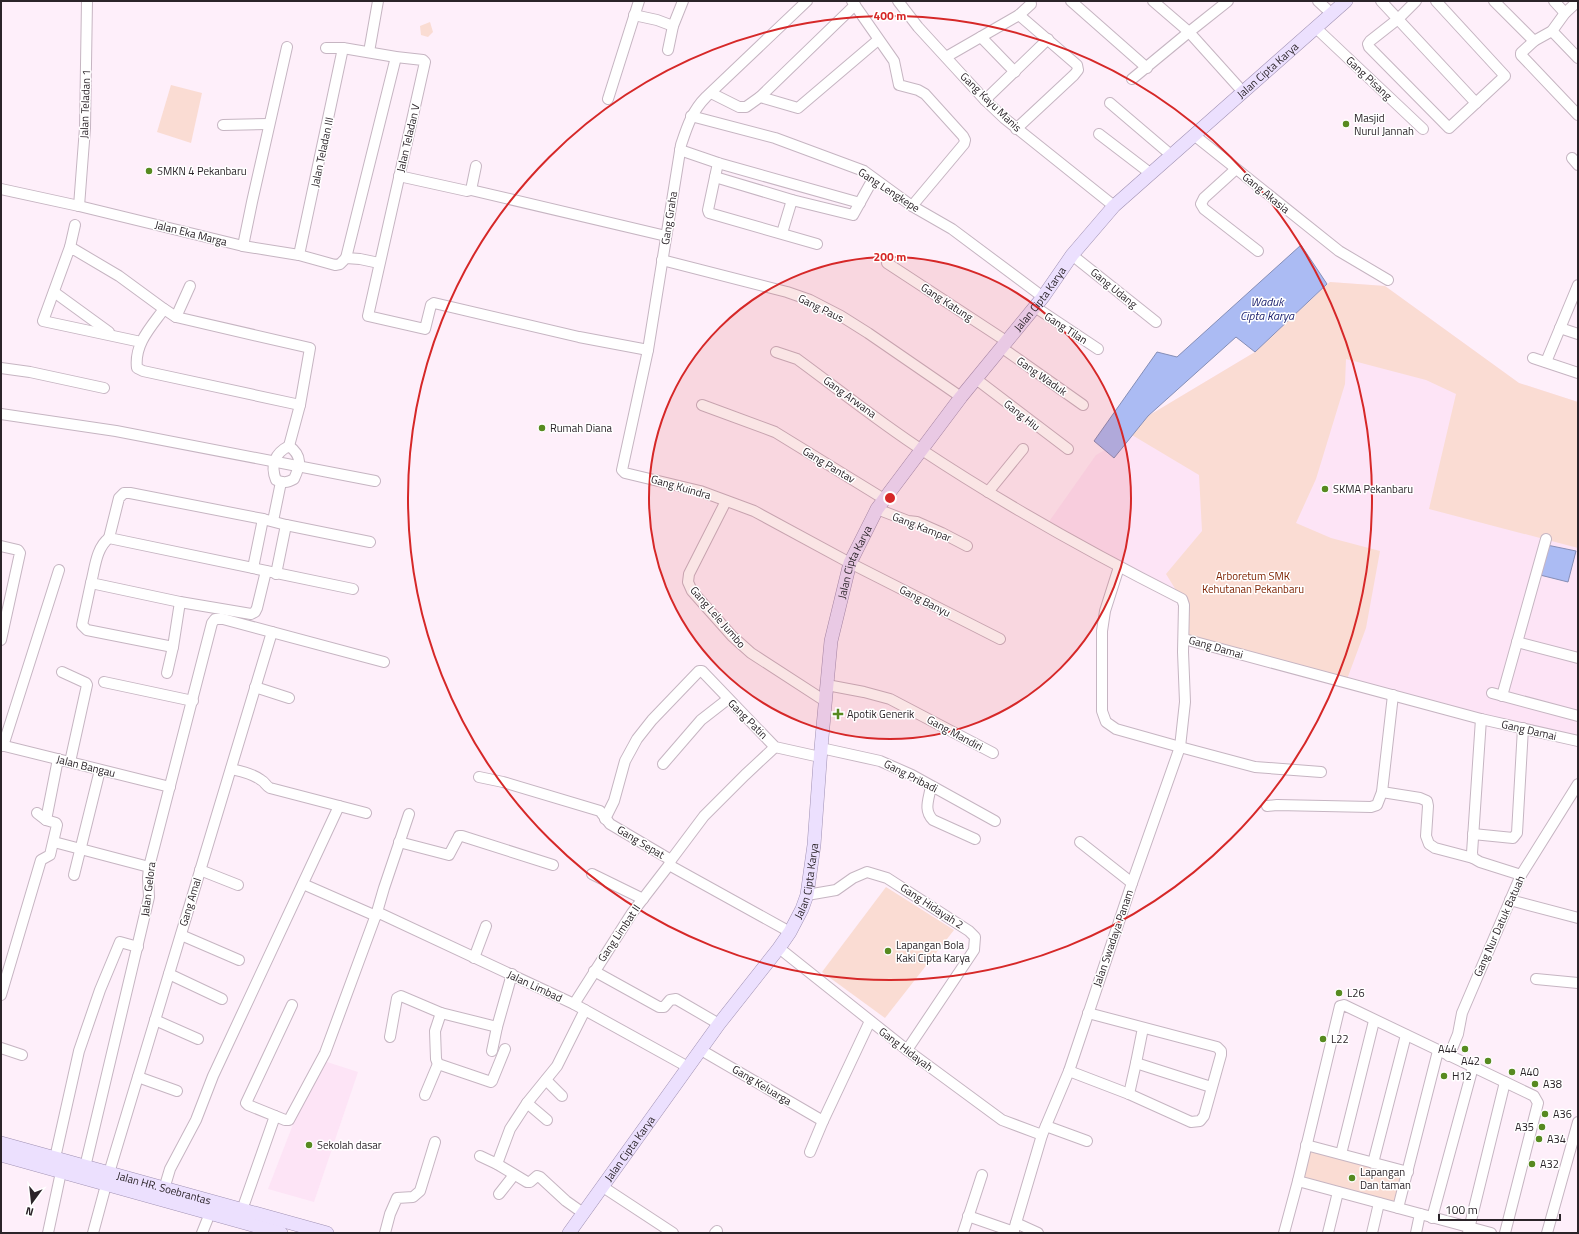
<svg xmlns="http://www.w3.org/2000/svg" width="1579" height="1234" viewBox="0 0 1579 1234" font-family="'Titillium Web',sans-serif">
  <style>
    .built { fill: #fde4f6 }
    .green { fill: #fadcd3 }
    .water { fill: #abbbf3; stroke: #858eb6 }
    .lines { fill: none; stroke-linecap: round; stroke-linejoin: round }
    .minor-casing { stroke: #c6b5c2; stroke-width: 12 }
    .major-casing { stroke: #a091b3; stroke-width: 14 }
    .minor { stroke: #fff; stroke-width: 10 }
    .major { stroke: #ece0fe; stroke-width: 13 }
    .ring { fill: none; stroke: #d62828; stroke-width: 2 }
    .poi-dot { fill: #578a20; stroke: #fff; stroke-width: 1.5 }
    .labels { text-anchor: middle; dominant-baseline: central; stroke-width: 3; stroke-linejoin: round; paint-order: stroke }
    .street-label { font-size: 11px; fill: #2b2429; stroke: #fff }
    .poi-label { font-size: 11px; fill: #2b2429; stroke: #fff; text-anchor: start }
    .park-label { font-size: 11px; fill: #7d2200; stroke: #fff }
    .water-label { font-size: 12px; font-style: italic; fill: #1a1f6d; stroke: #fff }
    .centre { fill: #d62828; stroke: #fff; stroke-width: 2 }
    .ring-label { font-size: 12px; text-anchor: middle; font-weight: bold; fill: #d62828; stroke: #fff; stroke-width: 3; stroke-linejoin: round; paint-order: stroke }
  </style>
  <rect width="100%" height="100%" fill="#feeffa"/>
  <g class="built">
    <polygon points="1330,282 1385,286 1519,383 1578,402 1578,741 1238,654 1188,603 1048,523 1096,455 1132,435 1148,416 1255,352"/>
    <polygon points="324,1061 358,1072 314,1202 268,1189 302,1101"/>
  </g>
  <g class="green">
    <polygon points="430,22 433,32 428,37 421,35 420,26"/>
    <polygon points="171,85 202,93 191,143 157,132"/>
    <polygon points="1330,282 1385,286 1519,383 1578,402 1578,548 1429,509 1456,394 1426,380 1346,359 1345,384 1316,479 1296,523 1331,538 1380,551 1366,628 1346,682 1184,639 1182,600 1166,574 1202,531 1199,475 1132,435 1148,416 1255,352"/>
    <polygon points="886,887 954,930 885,1018 822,972"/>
    <polygon points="1306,1145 1408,1172 1398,1208 1298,1181"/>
  </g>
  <g class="water">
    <polygon points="1301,245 1327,284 1255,352 1236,337 1148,416 1114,458 1094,441 1157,352 1177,357"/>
    <polygon points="1547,545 1576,551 1568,582 1540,575"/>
  </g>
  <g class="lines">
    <g class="minor-casing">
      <g id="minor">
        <path d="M807,1L706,97C692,111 687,127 681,145L648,350L622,470L625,473L700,491L754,511L850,563L1000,639"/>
        <polyline points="852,1 894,61 899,85 918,90 925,94 963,136 965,140 964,144 912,206"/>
        <polyline points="898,1 918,27 985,100 1004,118 1114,206"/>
        <polyline points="1071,1 1147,68"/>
        <polyline points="1153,1 1189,32 1243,92"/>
        <polyline points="1318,1 1332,14"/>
        <polyline points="1381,1 1476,103"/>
        <polyline points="1416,1 1398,19 1370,41 1368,44 1369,47 1449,128 1505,76 1436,1"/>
        <polyline points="1494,1 1534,41 1552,31 1565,13 1578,1"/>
        <polyline points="1554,1 1565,13"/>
        <polyline points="634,15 657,20 673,26"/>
        <polyline points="1316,28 1423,129"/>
        <polyline points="1552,31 1578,58"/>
        <polyline points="981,37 1015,72"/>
        <polyline points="1534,41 1521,53 1521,55 1578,115"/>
        <polyline points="326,48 343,48 396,57 423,60 425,62 368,316 425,329 431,305 434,303 579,337 648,350"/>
        <polyline points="668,50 673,26 683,1"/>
        <polyline points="369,52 378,1"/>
        <polyline points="946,57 1019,15 1031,4"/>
        <polyline points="1132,79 1189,32 1228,1"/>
        <polyline points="711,93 739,107 746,107 760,97 798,108 878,40"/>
        <polyline points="760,97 855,5"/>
        <polyline points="608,99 639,1"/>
        <polyline points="985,100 1048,39"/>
        <polyline points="1110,103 1171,155"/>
        <polyline points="691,116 775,138 864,171 912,206 952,229 1043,297"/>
        <polyline points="223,125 269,124"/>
        <polyline points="1016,129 1074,75 1078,70 1077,65 1019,15"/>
        <polyline points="1099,134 1150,173"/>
        <polyline points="1194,135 1339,251 1388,280"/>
        <polyline points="680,150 718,163 860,203"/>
        <polyline points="1572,158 1578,165"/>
        <polyline points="718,163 708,210 709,213 817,244"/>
        <polyline points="1236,169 1204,198 1201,204 1204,209 1258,251"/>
        <polyline points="399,176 467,191 471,190 476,166"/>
        <polyline points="715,177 792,200"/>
        <polyline points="1,189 79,206 243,246 299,255 335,265 340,264 346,258 360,259 379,263"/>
        <polyline points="471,190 666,236"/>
        <polyline points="79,206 85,128 87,1"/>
        <polyline points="782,233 792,200 853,215 873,179"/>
        <polyline points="243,246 252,202 287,47"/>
        <polyline points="70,247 75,225"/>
        <polyline points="299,255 343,48"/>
        <polyline points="1072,255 1156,322"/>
        <polyline points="346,258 396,57"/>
        <polyline points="662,260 787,292 810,300 841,316 868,333 961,397"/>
        <polyline points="887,263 1006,341"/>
        <polyline points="54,292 109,332"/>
        <polyline points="1035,307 1098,349"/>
        <polyline points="164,309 176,317 310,348 300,405 289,446"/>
        <polyline points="176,317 190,286"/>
        <polyline points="1560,328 1578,334"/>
        <path d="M141,342L43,321L70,247L119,276L164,309C151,327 134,344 137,368L143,371L300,405"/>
        <polyline points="1001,347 1083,405"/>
        <path d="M776,352L797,359C838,389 879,422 922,450C1005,505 1093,554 1182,599L1184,605L1183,652L1185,702L1180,747L1132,883L1069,1071L1042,1135L1013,1233"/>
        <polyline points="1533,358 1578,373"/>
        <polyline points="1546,362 1578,285"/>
        <polyline points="1,368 30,372 104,388"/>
        <polyline points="976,379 1068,449"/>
        <polyline points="702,405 775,432 884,499"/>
        <polyline points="1,414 116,431 375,481"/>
        <path d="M289,446C303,456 300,466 294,479C287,483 283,483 276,480C270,465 275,453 289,446Z"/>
        <polyline points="988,492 1023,449"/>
        <polyline points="726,501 689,574 688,582 692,591 732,636 751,653 825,701"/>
        <polyline points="877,509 908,521 917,522 942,533 967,546"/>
        <polyline points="273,521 281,482"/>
        <path d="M109,538C96,548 95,568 91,583L180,602L251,614L255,612L257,608L266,571"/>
        <polyline points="1,546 18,550 20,553 1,640"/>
        <polyline points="1119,567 1105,611 1102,631 1102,711 1106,722 1116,729 1180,747 1255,767 1321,772"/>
        <polyline points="253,568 263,519"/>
        <polyline points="276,574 286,525"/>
        <polyline points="91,583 82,625 87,630 173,647"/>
        <polyline points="353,589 109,538 119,498 124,493 130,493 263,519 286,525 370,542"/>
        <polyline points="1184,639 1481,719 1578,741"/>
        <polyline points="1517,642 1578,658"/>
        <polyline points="62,672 86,683 87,685 70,762"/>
        <polyline points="167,673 173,647 180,602"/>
        <polyline points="104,682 193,701"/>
        <polyline points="827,685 864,692 890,699 993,753"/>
        <polyline points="255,687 289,698"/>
        <polyline points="1492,693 1578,716"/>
        <polyline points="1502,696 1546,539"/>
        <polyline points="1481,719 1472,853 1473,858 1480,862 1521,875"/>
        <polyline points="1,745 170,787"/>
        <polyline points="3,746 59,570"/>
        <polyline points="821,748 880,761 912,775 995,821"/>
        <polyline points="663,764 701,720 728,699"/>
        <path d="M231,769C240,771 252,773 261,780C265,782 266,786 270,788L366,813"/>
        <polyline points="479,777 503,782 600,811 610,824 671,860 669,865 790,932"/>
        <path d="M931,786C929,799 923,810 933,820L975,839"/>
        <polyline points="1382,792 1420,798 1427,801 1428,806 1426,836 1429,844 1435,848 1473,858"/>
        <polyline points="1267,806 1277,805 1371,807 1377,805 1382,792 1393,695"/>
        <polyline points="605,819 614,801 625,761 637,739 652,720 699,671 702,671 775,747 820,757"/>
        <polyline points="46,820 58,759"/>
        <polyline points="1473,834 1513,838 1517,833 1523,728"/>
        <polyline points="54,842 149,867"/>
        <polyline points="399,842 449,855 458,838 459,836 462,836 553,865"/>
        <polyline points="1080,842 1132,883"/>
        <polyline points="671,860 704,816 745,775 775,747"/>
        <polyline points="200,870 238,885"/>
        <polyline points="592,874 643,899"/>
        <polyline points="74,875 100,770"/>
        <polyline points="303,884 376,916"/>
        <polyline points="807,895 836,890 853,878 867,872 887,878 969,931 975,937 974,950 907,1050"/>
        <polyline points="1510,900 1578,918"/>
        <polyline points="377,912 574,1004 688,1067"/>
        <polyline points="181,935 239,960"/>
        <polyline points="779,948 907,1050 1002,1120 1042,1135"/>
        <polyline points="474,958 486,926"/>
        <polyline points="594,971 659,1007 664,1007 670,1000 676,999 719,1024"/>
        <polyline points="169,974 222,999"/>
        <polyline points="1536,979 1578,983"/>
        <polyline points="1,995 41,860 50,855 57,825 56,823 46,820 37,813"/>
        <polyline points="574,1004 632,913 669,865"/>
        <polyline points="292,1005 246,1103 248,1105 285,1120 289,1120 325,1053 377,912 384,888 409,814"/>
        <polyline points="441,1013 435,1031 436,1059 438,1064 441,1065 491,1082 492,1081 505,1049"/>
        <polyline points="155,1020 198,1039"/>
        <polyline points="390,1037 397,998 401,996 441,1013 497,1027"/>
        <polyline points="1,1048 22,1055"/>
        <polyline points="701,1050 823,1121"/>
        <polyline points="492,1051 497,1027 512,974"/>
        <polyline points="1449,1056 1458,1034 1462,1013 1521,875 1578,784"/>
        <polyline points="1136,1063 1143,1028"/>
        <polyline points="1069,1071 1129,1094 1191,1122 1200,1121 1204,1116 1221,1055 1221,1051 1217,1047 1088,1013"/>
        <polyline points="138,1077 177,1091"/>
        <polyline points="546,1080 562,1096"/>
        <polyline points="1129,1094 1136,1063 1211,1087"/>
        <polyline points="425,1095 438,1064"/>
        <polyline points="527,1103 547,1120"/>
        <polyline points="1046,1126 1087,1141"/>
        <polyline points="1306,1145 1408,1172"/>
        <polyline points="810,1152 823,1121 870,1021"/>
        <polyline points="1341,1154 1374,1021"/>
        <polyline points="480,1156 497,1164 527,1182 530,1182 537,1176 540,1177 566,1201 583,1213"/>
        <polyline points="55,1158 79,1051 100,990 120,942 138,947"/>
        <polyline points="1373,1163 1406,1035"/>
        <polyline points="497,1164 510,1129 527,1103 557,1066 585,1010"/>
        <polyline points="85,1167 149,897 148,878 149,867 212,623 215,619 223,619 384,662"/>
        <polyline points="109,1173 272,632"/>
        <polyline points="1298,1181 1491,1233"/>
        <polyline points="603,1187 673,1233"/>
        <polyline points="164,1189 170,1169 196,1120 213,1076 339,806"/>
        <polyline points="499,1194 514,1175"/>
        <polyline points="1398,1208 1438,1051"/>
        <polyline points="242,1210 275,1116"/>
        <polyline points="968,1216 1014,1232"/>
        <polyline points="1432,1218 1473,1067"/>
        <polyline points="1016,1223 1038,1233"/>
        <polyline points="48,1233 61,1172"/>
        <polyline points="93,1233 106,1185"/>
        <polyline points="202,1233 210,1213"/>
        <polyline points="385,1233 390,1214 397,1198 413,1197 420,1191 435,1142"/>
        <polyline points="715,1233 717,1231"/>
        <polyline points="963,1233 982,1175"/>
        <polyline points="1284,1233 1298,1181 1340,1006 1344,1005 1534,1096 1538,1103 1505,1233"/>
        <polyline points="1328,1233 1338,1192"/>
        <polyline points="1372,1233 1379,1203"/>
        <polyline points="1416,1233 1420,1214"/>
        <polyline points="1468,1233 1505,1082"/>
        <polyline points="1547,1233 1578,1122"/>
      </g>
    </g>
    <g class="major-casing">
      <g id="major">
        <path id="s1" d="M1,1143L327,1233"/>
        <polyline points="1,1155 281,1233"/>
        <path id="s2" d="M569,1233L719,1024L779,948L790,932L802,909L807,895L814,845L821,748L831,641L850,563L877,509L961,397L1043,297L1072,255L1114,206L1346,1"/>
      </g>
    </g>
    <use href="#minor" class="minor"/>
    <use href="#major" class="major"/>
  </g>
  <circle cx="890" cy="498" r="241" fill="#d62828" fill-opacity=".12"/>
  <g class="ring">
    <circle cx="890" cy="498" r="241"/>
    <circle cx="890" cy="498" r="482"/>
  </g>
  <g class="poi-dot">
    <circle cx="1346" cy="124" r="4"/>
    <circle cx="149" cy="171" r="4"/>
    <circle cx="542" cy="428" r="4"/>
    <circle cx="1325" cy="489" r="4"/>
    <path d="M836 708h4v4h4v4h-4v4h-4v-4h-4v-4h4z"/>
    <circle cx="888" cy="951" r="4"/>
    <circle cx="1339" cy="993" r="4"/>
    <circle cx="1323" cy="1039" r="4"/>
    <circle cx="1465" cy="1049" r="4"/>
    <circle cx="1488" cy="1061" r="4"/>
    <circle cx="1512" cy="1072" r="4"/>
    <circle cx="1444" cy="1076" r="4"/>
    <circle cx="1535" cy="1084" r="4"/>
    <circle cx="1545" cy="1114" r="4"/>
    <circle cx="1542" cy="1127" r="4"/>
    <circle cx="1539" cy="1139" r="4"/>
    <circle cx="309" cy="1145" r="4"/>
    <circle cx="1532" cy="1164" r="4"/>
    <circle cx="1352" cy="1178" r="4"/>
  </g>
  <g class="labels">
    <g class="street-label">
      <text stroke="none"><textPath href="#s2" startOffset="1400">Jalan Cipta Karya</textPath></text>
      <text transform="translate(1369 78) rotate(43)">Gang Pisang</text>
      <text transform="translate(991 102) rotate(44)">Gang Kayu Manis</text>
      <text transform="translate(85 104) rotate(-88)">Jalan Teladan 1</text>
      <text transform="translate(408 138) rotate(-77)">Jalan Teladan V</text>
      <text transform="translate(322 152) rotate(-78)">Jalan Teladan III</text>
      <text transform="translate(889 190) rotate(33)">Gang Lengkepe</text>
      <text transform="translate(1266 193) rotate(39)">Gang Akasia</text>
      <text transform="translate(669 218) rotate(-81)">Gang Graha</text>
      <text transform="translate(191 233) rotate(14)">Jalan Eka Marga</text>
      <text transform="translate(1114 288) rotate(39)">Gang Udang</text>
      <text stroke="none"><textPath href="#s2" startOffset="1076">Jalan Cipta Karya</textPath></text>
      <text transform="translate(947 302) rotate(33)">Gang Katung</text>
      <text transform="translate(821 308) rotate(26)">Gang Paus</text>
      <text transform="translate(1066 328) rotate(33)">Gang Tilan</text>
      <text transform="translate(1042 376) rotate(35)">Gang Waduk</text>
      <text transform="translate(850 397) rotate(36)">Gang Arwana</text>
      <text transform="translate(1022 415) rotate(38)">Gang Hiu</text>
      <text transform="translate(829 465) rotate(31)">Gang Pantav</text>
      <text transform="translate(681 487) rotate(16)">Gang Kuindra</text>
      <text transform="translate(922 527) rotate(21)">Gang Kampar</text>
      <text stroke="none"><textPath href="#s2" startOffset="752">Jalan Cipta Karya</textPath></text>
      <text transform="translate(925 601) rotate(27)">Gang Banyu</text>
      <text transform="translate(718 617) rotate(49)">Gang Lele Jumbo</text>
      <text transform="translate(1216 647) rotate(16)">Gang Damai</text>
      <text transform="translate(748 719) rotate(45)">Gang Patin</text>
      <text transform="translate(1529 730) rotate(13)">Gang Damai</text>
      <text transform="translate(955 733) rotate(28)">Gang Mandiri</text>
      <text transform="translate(86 766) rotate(14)">Jalan Bangau</text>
      <text transform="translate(911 776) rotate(27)">Gang Pribadi</text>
      <text transform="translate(641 842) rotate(31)">Gang Sepat</text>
      <text stroke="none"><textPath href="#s2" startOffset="428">Jalan Cipta Karya</textPath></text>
      <text transform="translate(148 889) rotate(-83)">Jalan Gelora</text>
      <text transform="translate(190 902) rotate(-73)">Gang Amal</text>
      <text transform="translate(932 906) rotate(33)">Gang Hidayah 2</text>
      <text transform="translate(1499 926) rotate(-66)">Gang Nur Datuk Batuah</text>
      <text transform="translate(619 933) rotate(-56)">Gang Limbat II</text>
      <text transform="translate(1113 938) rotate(-71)">Jalan Swadaya Panam</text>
      <text transform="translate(535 986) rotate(25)">Jalan Limbad</text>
      <text transform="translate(906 1049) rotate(37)">Gang Hidayah</text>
      <text transform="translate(762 1085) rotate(31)">Gang Keluarga</text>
      <text stroke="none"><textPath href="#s2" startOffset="104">Jalan Cipta Karya</textPath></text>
      <text stroke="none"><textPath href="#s1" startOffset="169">Jalan HR. Soebrantas</textPath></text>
    </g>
    <g class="poi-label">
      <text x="1354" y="118">Masjid<tspan x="1354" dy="13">Nurul Jannah</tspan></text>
      <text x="157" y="171">SMKN 4 Pekanbaru</text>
      <text x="550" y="428">Rumah Diana</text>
      <text x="1333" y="489">SKMA Pekanbaru</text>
      <text x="847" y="714">Apotik Generik</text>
      <text x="896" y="945">Lapangan Bola<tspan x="896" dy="13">Kaki Cipta Karya</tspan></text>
      <text x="1347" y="993">L26</text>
      <text x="1331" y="1039">L22</text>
      <text x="1457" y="1049" text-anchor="end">A44</text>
      <text x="1480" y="1061" text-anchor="end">A42</text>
      <text x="1520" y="1072">A40</text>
      <text x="1452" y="1076">H12</text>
      <text x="1543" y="1084">A38</text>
      <text x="1553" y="1114">A36</text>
      <text x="1534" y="1127" text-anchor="end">A35</text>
      <text x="1547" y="1139">A34</text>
      <text x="317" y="1145">Sekolah dasar</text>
      <text x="1540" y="1164">A32</text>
      <text x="1360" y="1172">Lapangan<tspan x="1360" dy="13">Dan taman</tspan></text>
    </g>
    <g class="park-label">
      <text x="1253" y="576">Arboretum SMK<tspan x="1253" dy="13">Kehutanan Pekanbaru</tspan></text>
    </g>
    <g class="water-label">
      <text x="1267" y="301">Waduk<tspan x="1267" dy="14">Cipta Karya</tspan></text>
    </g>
  </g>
  <circle cx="890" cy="498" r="6" class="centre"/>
  <g class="ring-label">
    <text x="890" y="20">400 m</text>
    <text x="890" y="261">200 m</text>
  </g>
  <rect width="1579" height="1234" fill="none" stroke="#2b2429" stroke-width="4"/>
  <g transform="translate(32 1202) rotate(195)" stroke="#ffffff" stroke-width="3" paint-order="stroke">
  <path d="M0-3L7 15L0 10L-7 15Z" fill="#2b2429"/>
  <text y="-6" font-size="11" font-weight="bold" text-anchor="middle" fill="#2b2429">N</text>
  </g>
  <path d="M1439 1214v6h121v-6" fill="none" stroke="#2b2429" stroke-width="2"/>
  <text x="1445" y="1214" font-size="12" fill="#2b2429" stroke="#ffffff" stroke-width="3" paint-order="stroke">100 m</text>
</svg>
